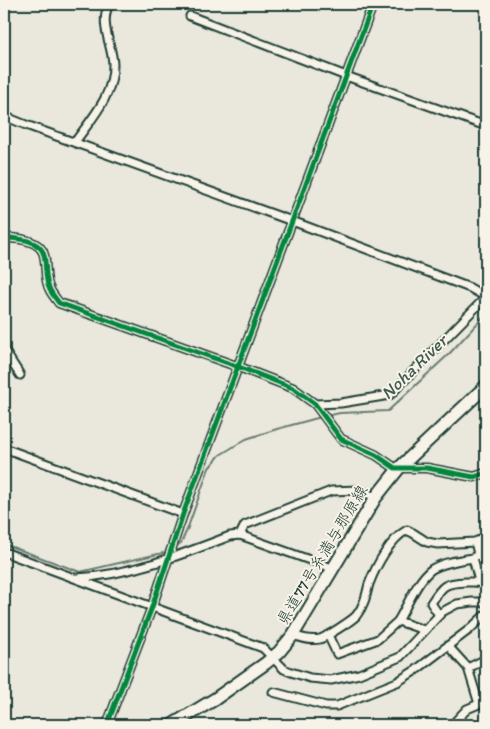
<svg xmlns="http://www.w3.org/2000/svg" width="490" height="729" viewBox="0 0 490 729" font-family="Itim,'Klee One',sans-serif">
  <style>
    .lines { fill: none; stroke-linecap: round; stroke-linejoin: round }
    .stream { stroke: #6a7c72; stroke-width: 2 }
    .street-casing { stroke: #1f3d34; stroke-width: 11 }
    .primary-casing { stroke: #1f3d34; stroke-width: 15 }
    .street { stroke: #f7f3e8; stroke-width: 7 }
    .primary { stroke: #f7f3e8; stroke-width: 11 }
    .cycleway-casing { stroke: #f7f3e8; stroke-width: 8 }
    .cycleway { stroke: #00873e; stroke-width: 5 }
    .labels { text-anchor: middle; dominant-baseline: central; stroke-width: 4; stroke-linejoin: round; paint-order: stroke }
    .street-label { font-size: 16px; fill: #1f3d34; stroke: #f7f3e8 }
    .water-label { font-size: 18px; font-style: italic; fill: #445c53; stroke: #f7f3e8 }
  </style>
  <rect width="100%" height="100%" fill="#eae8dd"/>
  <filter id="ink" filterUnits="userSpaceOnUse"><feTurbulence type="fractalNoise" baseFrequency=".02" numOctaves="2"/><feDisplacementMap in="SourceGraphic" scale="10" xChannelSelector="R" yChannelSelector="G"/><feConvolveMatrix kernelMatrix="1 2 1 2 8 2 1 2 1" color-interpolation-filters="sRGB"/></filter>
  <g filter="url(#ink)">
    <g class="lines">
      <g class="stream">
        <polyline points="326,416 340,413 388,411 449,354 486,314"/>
        <polyline points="4,544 80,572 167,552"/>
        <polyline points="175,547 181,543 187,530 209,468 220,455 246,439 277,429 321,417"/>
      </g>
      <g class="street-casing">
        <g id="street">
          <polyline points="190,16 346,76 486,126"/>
          <polyline points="4,116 26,125 292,221 470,288 486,297"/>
          <path d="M75,142C92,118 114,95 113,64C112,44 99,24 109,4"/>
          <path d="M4,238C17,238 40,239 44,255C47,267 44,279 50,290C52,294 56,299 59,303L239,367L293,388L315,404L341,439L376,455L395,468H427L474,477L486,473"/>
          <polyline points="4,350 20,375"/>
          <polyline points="315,404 341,403 390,395 486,297"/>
          <polyline points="4,448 183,514"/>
          <polyline points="240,535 245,525 331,491 358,490 376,497"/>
          <polyline points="475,542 478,554 473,558 479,581"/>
          <polyline points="4,552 263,648 284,669 291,672 310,678 331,680 359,674 400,657 442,612 457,604 472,602 486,602"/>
          <polyline points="478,554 486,563"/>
          <path d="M77,578C129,575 181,555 230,536L240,535L332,568"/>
          <path d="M439,615L431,603C443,585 444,583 466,582C475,582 478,581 486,584"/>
          <path d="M398,621C407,606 418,579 432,569C444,562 460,560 473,558"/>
          <path d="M293,635C301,638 311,641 320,639C326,637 351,621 356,616C358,613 361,609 362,606C366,599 367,591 369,584C376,566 390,539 407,530L413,533L427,542L438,544L475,542L486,537"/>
          <polyline points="328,635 337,654 378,639 398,621 424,630"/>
          <polyline points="448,646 468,668 479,704"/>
          <polyline points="468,668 486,659"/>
          <polyline points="273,692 326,706 337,706 397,682 416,670 470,629 486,614"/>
          <polyline points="107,725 152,607 183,514 373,4"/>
          <polyline points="452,725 467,709 486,701"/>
        </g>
      </g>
      <g class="primary-casing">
        <polyline id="primary" points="172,725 215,699 266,663 279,652 293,635 376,497 399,468 486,386"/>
      </g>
      <use href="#street" class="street"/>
      <use href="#primary" class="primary"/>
      <g class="cycleway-casing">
        <g id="cycleway">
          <path d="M4,238C17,238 40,239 44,255C47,267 44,279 50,290C52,294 56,299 59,303L239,367L293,388L315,404L341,439L376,455L395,468H427L474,477L486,473"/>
          <polyline points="107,725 152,607 183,514 373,4"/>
        </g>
      </g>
      <use href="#cycleway" class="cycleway"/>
    </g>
  </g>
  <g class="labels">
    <g class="street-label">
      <text transform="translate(322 555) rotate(-59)">県道77号糸満与那原線</text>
    </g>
    <g class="water-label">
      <text transform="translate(414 367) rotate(-44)">Noha River</text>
    </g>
  </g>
  <rect width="490" height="729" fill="none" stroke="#f7f3e8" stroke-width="20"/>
  <rect x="10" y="10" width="470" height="709" fill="none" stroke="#1f3d34" stroke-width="2" filter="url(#ink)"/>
</svg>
